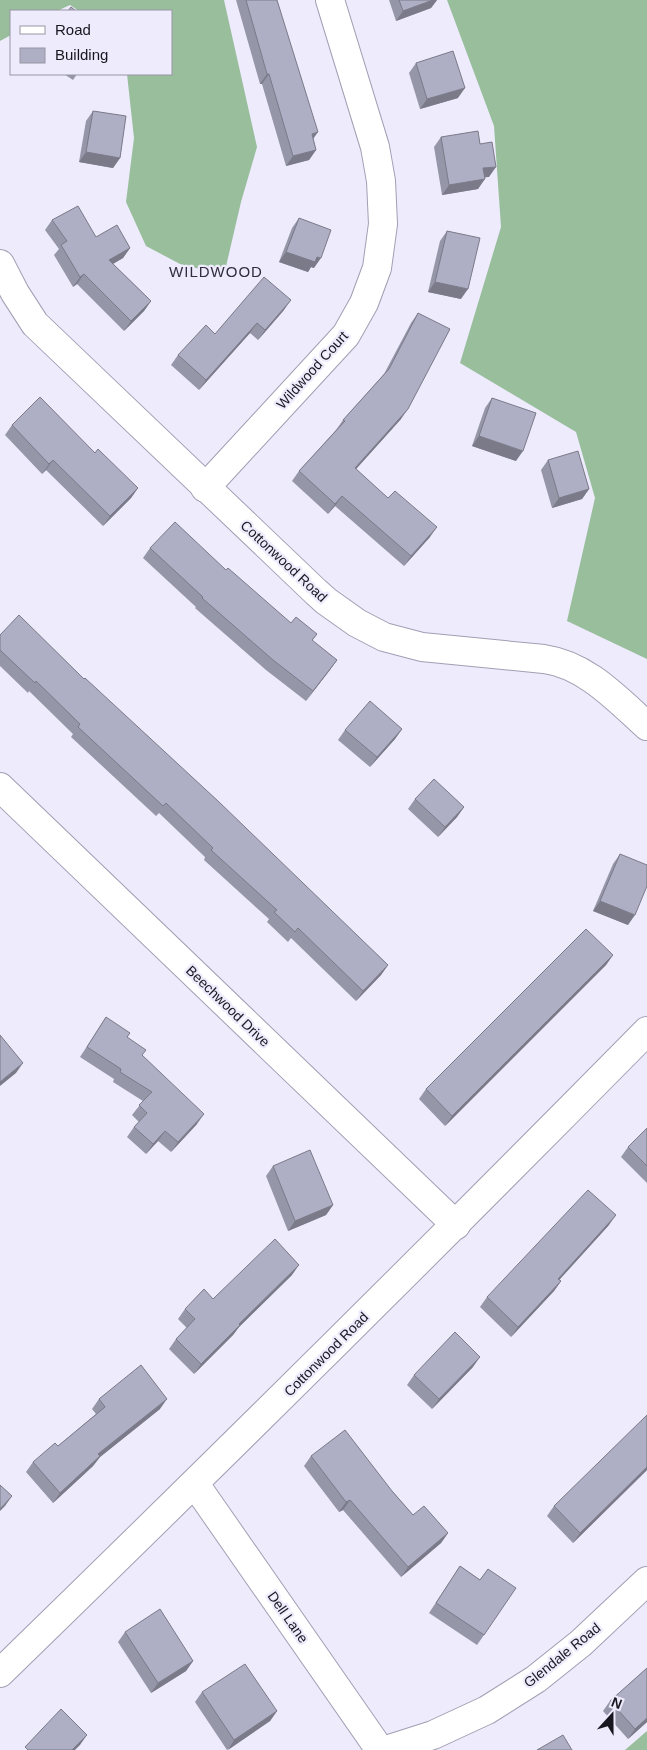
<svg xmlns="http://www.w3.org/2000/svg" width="647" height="1750" viewBox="0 0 647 1750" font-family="Helvetica,sans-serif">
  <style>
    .forest { fill: #98be9c }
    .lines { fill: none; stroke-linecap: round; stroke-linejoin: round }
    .street-casing { stroke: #a39eb3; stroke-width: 30 }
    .street { stroke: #fff; stroke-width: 28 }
    .wall { fill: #9696a9 }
    .shaded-wall { fill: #7a7a89 }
    .building { fill: #aeaec4; stroke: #7a7a89 }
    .labels { text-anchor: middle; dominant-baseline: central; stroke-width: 4.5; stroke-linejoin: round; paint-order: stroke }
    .street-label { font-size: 14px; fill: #18161e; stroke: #eeebfd }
    .neighbourhood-label { font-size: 15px; letter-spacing: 1px; fill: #312d3e; stroke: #eeebfd }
  </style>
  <rect width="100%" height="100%" fill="#eeebfd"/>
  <g class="forest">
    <polygon points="0,0 224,0 257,147 241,202 224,275 180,264 146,246 126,202 134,138 127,74 171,74 171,11 79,11 70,5 57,11 11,11 11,35 0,41"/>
    <polygon points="447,0 647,0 647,659 567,621 595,498 576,432 460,363 501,227 494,126"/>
    <polygon points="647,1731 647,1750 625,1750"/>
  </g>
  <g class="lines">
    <g class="street-casing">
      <g id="street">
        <path d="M0,264L15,293L35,324L316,592L326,601L357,623L384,637L422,647L544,659C586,665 616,698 647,726"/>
        <polyline points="205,488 346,335 364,303 377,268 383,224 381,181 375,147 330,0"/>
        <polyline points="0,787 456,1225"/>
        <polyline points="195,1484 380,1750"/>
        <path d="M0,1673C218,1461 434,1247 647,1031"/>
        <polyline points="386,1750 433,1735 487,1710 536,1679 581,1643 647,1581"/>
      </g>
    </g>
    <use href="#street" class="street"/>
  </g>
  <g class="wall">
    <polygon points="236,0 277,0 316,150 309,160 286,166 262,84 260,84"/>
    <polygon points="389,0 437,0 431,8 396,21"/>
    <polygon points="416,63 458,98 420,109 409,73"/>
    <polygon points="64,74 77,74 73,80"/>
    <polygon points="93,111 120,158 113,168 79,162 86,121"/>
    <polygon points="441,137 480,144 489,177 485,177 478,189 442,195 434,147"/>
    <polygon points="299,218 314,268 311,267 308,272 279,262 292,228"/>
    <polygon points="52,220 96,237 130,248 123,258 113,264 151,301 144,311 124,331 77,284 73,287 54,255 59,249 45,230"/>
    <polygon points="447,231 461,299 428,292 440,241"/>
    <polygon points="284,310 258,340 250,333 199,390 171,365 178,355 215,334"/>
    <polygon points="418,313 401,419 356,469 430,537 404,566 335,506 328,514 292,481 299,471 336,430 343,420 384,374 411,323"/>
    <polygon points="492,398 516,461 472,446 485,408"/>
    <polygon points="12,425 95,453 138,488 131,498 103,526 46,470 42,474 5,435"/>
    <polygon points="548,460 589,489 582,499 552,508 541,470"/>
    <polygon points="150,548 291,623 317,634 312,641 337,660 306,701 266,670 195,608 196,607 143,558"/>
    <polygon points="0,635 84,679 388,965 381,975 356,1001 291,938 288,942 267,922 269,919 204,860 205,857 159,813 156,816 71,737 73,734 29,691 28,693 0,666"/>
    <polygon points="402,729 395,739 370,767 338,740 345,730"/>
    <polygon points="415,799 464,807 457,817 438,837 408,809"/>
    <polygon points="620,854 628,925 593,911 613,864"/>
    <polygon points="613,955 606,965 445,1126 419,1099 426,1089"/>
    <polygon points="106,1017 127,1037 197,1124 171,1152 158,1141 146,1154 127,1137 134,1127 139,1122 132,1115 143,1101 113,1082 114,1079 80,1057"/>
    <polygon points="647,1128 647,1183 621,1157 628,1147"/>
    <polygon points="273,1166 333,1205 326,1215 288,1231 266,1176"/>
    <polygon points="609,1225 559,1280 561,1281 554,1291 511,1337 480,1307 487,1297"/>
    <polygon points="292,1275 239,1327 233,1335 194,1374 169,1349 176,1339 187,1328 178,1319 185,1309 213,1299"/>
    <polygon points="473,1367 432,1409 407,1385 414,1375"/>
    <polygon points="99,1399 160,1409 100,1457 93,1466 53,1503 26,1472 33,1462 58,1446 96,1414 92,1409"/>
    <polygon points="311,1456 392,1491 413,1515 448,1533 441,1543 401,1577 343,1510 339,1512 304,1466"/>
    <polygon points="647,1470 573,1543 547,1516 554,1506"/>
    <polygon points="460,1566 480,1580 488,1569 484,1635 477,1645 429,1613"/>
    <polygon points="125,1632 193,1661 186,1671 151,1693 118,1642"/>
    <polygon points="647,1668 647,1722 628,1739 603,1711 610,1701"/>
    <polygon points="202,1692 277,1711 270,1721 227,1750 195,1702"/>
  </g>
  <g class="shaded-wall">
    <polygon points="433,0 437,0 431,8 396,21 403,11"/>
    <polygon points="267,74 269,74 262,84 260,84"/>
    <polygon points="465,88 458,98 420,109 427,99"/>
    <polygon points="318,132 311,142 312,134"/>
    <polygon points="316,150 309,160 286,166 293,156"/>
    <polygon points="86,152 120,158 113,168 79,162"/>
    <polygon points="496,167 489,177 476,178 483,168"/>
    <polygon points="485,179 478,189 442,195 449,185"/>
    <polygon points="130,248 123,258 102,270 109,260"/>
    <polygon points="286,252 317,257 321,258 314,268 311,267 308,272 279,262"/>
    <polygon points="84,274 77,284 73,287 80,277"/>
    <polygon points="435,282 468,289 461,299 428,292"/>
    <polygon points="291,300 284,310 258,340 265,330"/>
    <polygon points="151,301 144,311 124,331 131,321"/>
    <polygon points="257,323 250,333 199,390 206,380"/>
    <polygon points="408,409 401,419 348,478 355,468"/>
    <polygon points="479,436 523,451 516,461 472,446"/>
    <polygon points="53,460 46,470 42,474 49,464"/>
    <polygon points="138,488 131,498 103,526 110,516"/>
    <polygon points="589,489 582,499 552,508 559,498"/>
    <polygon points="342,496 335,506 328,514 335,504"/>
    <polygon points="437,527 430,537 404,566 411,556"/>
    <polygon points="337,660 330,670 306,701 313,691"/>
    <polygon points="402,729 395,739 370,767 377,757"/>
    <polygon points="464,807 457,817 438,837 445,827"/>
    <polygon points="600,901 635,915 628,925 593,911"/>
    <polygon points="613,955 606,965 445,1126 452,1116"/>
    <polygon points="388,965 381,975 356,1001 363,991"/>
    <polygon points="23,1063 16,1073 0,1086 0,1082"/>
    <polygon points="204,1114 197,1124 171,1152 178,1142"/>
    <polygon points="165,1131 158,1141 146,1154 153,1144"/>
    <polygon points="333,1205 326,1215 288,1231 295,1221"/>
    <polygon points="616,1215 609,1225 551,1289 558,1279"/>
    <polygon points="299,1265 292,1275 239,1327 233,1335 194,1374 201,1364 239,1324"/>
    <polygon points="561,1281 554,1291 511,1337 518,1327"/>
    <polygon points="480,1357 473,1367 432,1409 439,1399"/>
    <polygon points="167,1399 160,1409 100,1457 93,1466 53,1503 60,1493 98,1454"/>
    <polygon points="647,1467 647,1470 573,1543 580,1533"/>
    <polygon points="12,1496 5,1506 0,1511 0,1509"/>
    <polygon points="350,1500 343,1510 339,1512 346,1502"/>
    <polygon points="448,1533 441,1543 401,1577 408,1567"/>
    <polygon points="193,1661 186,1671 151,1693 158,1683"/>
    <polygon points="277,1711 270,1721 228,1750 234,1740"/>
    <polygon points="647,1718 647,1722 628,1739 635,1729"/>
    <polygon points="87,1735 80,1745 75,1750 72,1750"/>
  </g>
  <g class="building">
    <polygon points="246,0 277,0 318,132 312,134 316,150 293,156 269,74 267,74"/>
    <polygon points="399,0 433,0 403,11"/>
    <polygon points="71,7 76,11 68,11"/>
    <polygon points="453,51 465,88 427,99 416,63"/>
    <polygon points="93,111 126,116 120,158 86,152"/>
    <polygon points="478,131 480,144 492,142 496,167 483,168 485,179 449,185 441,137"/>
    <polygon points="78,206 96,237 117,225 130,248 109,260 151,301 131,321 84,274 80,277 61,245 67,241 52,220"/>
    <polygon points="299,218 331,230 321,258 317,257 315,262 286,252"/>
    <polygon points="447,231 480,238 468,289 435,282"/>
    <polygon points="264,277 291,300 265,330 257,323 206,380 178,355 206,325 215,334"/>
    <polygon points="418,313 450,329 408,409 355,468 388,498 395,491 437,527 411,556 342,496 335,504 299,471 345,421 343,420 389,369"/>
    <polygon points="40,397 95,453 98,449 138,488 110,516 53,460 49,464 12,425"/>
    <polygon points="492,398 536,413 523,451 479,436"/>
    <polygon points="578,451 589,489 559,498 548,460"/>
    <polygon points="175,522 226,570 228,568 291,623 296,617 317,634 312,640 337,660 313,691 273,660 202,598 203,597 150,548"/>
    <polygon points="19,615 84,679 85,678 218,801 388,965 363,991 298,928 295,932 274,912 277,910 211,850 213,848 166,803 163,806 78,727 80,724 36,681 35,683 0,650 0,635"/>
    <polygon points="370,701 402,729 377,757 345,730"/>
    <polygon points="434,779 464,807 445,827 415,799"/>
    <polygon points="620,854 647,865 647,886 635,915 600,901"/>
    <polygon points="586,929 613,955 452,1116 426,1089"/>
    <polygon points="106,1017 130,1033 127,1037 146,1050 142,1055 204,1114 178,1142 165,1131 153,1144 134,1127 147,1113 139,1105 152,1092 120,1072 121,1069 87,1047"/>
    <polygon points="0,1035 23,1063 0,1082"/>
    <polygon points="647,1128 647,1166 628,1147"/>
    <polygon points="310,1150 333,1205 295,1221 273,1166"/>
    <polygon points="588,1190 616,1215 558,1279 561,1281 518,1327 487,1297"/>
    <polygon points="275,1239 299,1265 239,1324 240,1325 201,1364 176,1339 195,1319 185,1309 204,1289 213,1299"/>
    <polygon points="455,1332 480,1357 439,1399 414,1375"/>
    <polygon points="141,1365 167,1399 98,1454 100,1456 60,1493 33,1462 55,1443 58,1446 105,1407 99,1399"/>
    <polygon points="647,1415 647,1467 580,1533 554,1506"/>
    <polygon points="345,1430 392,1491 413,1515 424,1506 448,1533 408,1567 350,1500 346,1502 311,1456"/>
    <polygon points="0,1485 12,1496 0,1509"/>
    <polygon points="460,1566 480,1580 488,1569 516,1588 484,1635 436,1603"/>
    <polygon points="160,1609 193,1661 158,1683 125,1632"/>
    <polygon points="245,1664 277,1711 234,1740 202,1692"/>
    <polygon points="647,1668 647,1718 635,1729 610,1701"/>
    <polygon points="61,1709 87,1735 72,1750 28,1750 25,1747"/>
    <polygon points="563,1735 572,1750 537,1750"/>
  </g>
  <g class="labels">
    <g class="street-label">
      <text transform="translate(312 370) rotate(-48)">Wildwood Court</text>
      <text transform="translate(284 561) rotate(43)">Cottonwood Road</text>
      <text transform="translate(228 1006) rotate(44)">Beechwood Drive</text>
      <text transform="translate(326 1354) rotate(-45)">Cottonwood Road</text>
      <text transform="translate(288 1617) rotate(55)">Dell Lane</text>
      <text transform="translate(562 1655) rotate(-39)">Glendale Road</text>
    </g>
    <g class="neighbourhood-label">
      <text x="216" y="271">WILDWOOD</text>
    </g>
  </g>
  <rect x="10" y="10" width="162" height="65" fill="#eeebfd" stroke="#9896a4"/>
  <rect x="20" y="26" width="25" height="8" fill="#ffffff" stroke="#9896a4"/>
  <text x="55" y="35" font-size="15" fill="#18161e">Road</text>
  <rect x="20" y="48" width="25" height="15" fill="#aeaec4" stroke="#9896a4"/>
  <text x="55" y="60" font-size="15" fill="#18161e">Building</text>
  <g transform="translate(612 1715) rotate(21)" stroke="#eeebfd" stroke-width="4" paint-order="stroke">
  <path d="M0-4L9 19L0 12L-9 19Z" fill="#18161e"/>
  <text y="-8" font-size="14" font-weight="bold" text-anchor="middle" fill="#18161e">N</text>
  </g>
</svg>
